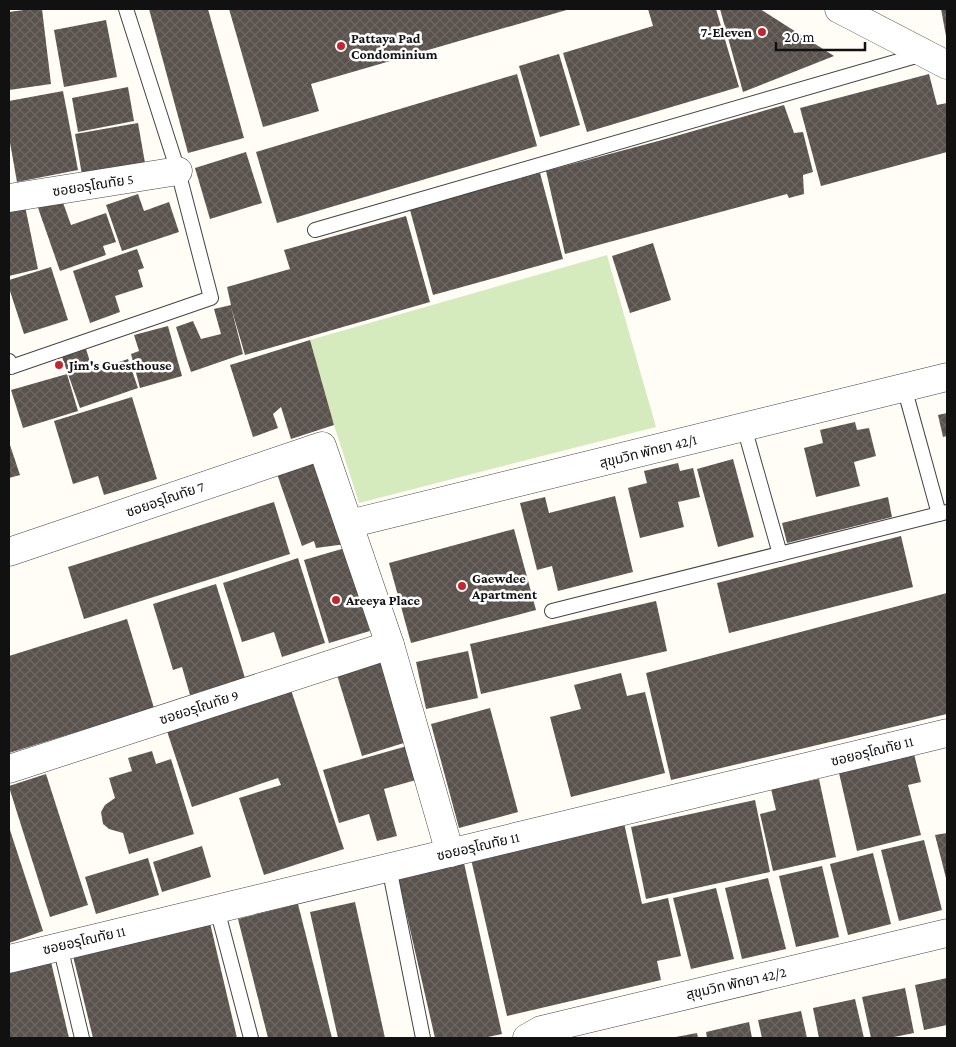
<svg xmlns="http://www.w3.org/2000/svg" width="956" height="1047" viewBox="0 0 956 1047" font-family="'Crimson Pro','Noto Sans Thai',serif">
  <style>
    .grass { fill: #d5ebbd }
    .building { fill: url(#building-cross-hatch) }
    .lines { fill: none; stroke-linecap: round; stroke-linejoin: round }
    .lane-casing { stroke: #444; stroke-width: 16 }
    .street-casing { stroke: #444; stroke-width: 29 }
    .lane { stroke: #fff; stroke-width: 14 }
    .street { stroke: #fff; stroke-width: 28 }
    .poi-dot { fill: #c4262e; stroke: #fff; stroke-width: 2 }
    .labels { text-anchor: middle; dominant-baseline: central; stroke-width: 5; stroke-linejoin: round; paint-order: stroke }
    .poi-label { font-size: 14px; font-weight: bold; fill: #111; stroke: #fff; text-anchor: start }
    .street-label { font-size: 14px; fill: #111; stroke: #fff }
  </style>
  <defs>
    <pattern id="building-cross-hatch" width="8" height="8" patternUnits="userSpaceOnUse" patternTransform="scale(1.25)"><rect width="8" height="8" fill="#5a524d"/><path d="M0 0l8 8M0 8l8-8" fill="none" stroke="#6d6662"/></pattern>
  </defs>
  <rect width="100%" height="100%" fill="#fffdf5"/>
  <polygon class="grass" points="607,255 656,427 359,503 334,425 310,340"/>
  <g class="building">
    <polygon points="31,9 42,9 51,84 9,90 9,12"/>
    <polygon points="149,9 208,9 244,138 188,153"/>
    <polygon points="229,9 570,9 311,84 319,111 263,127"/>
    <polygon points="648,9 716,9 739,87 587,132 563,53 653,26"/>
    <polygon points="720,9 760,9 834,56 743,92"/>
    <polygon points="941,9 947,9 947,36 946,36"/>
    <polygon points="106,20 117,77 64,87 54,30"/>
    <polygon points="559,54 580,125 540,137 519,66"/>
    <polygon points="517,74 537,146 277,223 256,152"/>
    <polygon points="929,74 937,105 947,103 947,152 821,186 800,108"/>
    <polygon points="128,87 134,121 78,132 72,98"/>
    <polygon points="63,91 78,170 17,182 9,137 9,101"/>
    <polygon points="784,105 794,133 803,132 813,172 803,175 804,194 789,198 787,194 565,254 546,171 662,140"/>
    <polygon points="138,123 145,163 82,175 75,134"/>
    <polygon points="246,152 262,203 210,219 195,168"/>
    <polygon points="540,173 563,259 433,295 410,210"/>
    <polygon points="138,194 144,211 169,202 179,232 122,251 106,205"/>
    <polygon points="61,197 71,225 106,213 116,242 103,246 106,255 60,271 37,205"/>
    <polygon points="25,206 38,269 9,276 9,210"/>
    <polygon points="406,216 430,302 245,355 231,307 243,354 191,372 176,327 193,321 201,339 221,334 214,309 231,305 227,287 290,269 284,250"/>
    <polygon points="653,243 671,300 630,313 612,256"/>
    <polygon points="137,249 144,268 138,270 143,287 115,296 120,312 90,323 73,271"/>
    <polygon points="51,267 68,320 24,334 9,288 9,280"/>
    <polygon points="168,326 182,376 140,388 131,354 139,351 134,335"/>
    <polygon points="310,340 334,425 291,439 281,407 273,414 278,428 253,437 230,365"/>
    <polygon points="86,349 93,371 128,359 138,388 80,408 62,357"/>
    <polygon points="67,374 78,411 23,428 11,390"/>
    <polygon points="132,397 157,479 104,495 98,476 73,484 54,421"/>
    <polygon points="947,413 947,436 943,437 938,415"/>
    <polygon points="855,422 857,430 869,428 876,456 854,462 860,486 816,497 804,448 823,443 820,430"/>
    <polygon points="9,442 20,475 9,478"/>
    <polygon points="317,458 346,544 316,548 314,541 302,546 276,471"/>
    <polygon points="733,459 754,537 718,547 697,469"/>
    <polygon points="678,463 680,471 693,468 700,497 678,502 684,527 640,538 628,488 647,483 644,471"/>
    <polygon points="615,496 633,572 558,591 552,566 537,570 520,503 545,497 549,513"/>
    <polygon points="888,497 892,517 787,543 782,523"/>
    <polygon points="274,502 290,554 84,619 68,567"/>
    <polygon points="514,529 536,610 411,643 389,563"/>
    <polygon points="901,536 913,587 729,633 717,583"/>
    <polygon points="345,548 370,631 329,643 304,560"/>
    <polygon points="298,558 325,643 282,657 274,632 242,642 223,583"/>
    <polygon points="216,584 245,678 190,695 182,667 173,670 153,604"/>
    <polygon points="947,593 947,714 671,780 646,673"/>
    <polygon points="656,601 667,651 481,694 470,644"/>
    <polygon points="127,619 154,708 9,753 9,656"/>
    <polygon points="468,651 478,698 426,709 416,662"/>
    <polygon points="383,661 407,742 362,756 337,675"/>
    <polygon points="621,673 627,696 645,692 665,773 571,797 550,717 581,709 574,685"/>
    <polygon points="290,687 344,849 264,875 239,798 281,785 278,778 192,807 166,728"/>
    <polygon points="490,708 518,812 459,828 431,724"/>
    <polygon points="407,746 416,780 384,789 397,836 377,841 369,814 339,823 323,770"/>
    <polygon points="152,751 156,764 171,759 194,834 129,854 123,833 109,829 103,824 101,812 105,805 115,798 109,778 132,771 128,758"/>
    <polygon points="914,754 921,782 908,785 921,835 857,851 839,773"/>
    <polygon points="46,774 88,905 50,917 9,787 9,786"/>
    <polygon points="819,779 836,857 773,871 760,814 776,810 771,789"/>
    <polygon points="755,800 770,872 646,899 631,827"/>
    <polygon points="624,823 642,904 668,898 681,956 657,961 661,980 507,1016 471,859"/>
    <polygon points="9,827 43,931 9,943"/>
    <polygon points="947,833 947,882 935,835"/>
    <polygon points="924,840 942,910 899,921 881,850"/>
    <polygon points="202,846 211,877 162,892 153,862"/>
    <polygon points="873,853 891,924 848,935 830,864"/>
    <polygon points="148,858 159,895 96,914 85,877"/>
    <polygon points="464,863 502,1034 483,1038 435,1038 398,877"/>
    <polygon points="822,866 839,937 796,947 779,876"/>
    <polygon points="768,878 786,949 742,959 725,888"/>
    <polygon points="716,888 734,959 691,969 673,898"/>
    <polygon points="355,902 385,1038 338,1038 310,912"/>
    <polygon points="298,904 332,1038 268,1038 238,919"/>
    <polygon points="210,923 237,1038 93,1038 73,956"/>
    <polygon points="51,962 69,1038 9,1038 9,973"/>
    <polygon points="947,978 947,1025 924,1030 915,985"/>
    <polygon points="905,988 914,1033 889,1038 871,1038 862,997"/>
    <polygon points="855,999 864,1038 819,1038 813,1008"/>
    <polygon points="801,1011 807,1038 762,1038 758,1020"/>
    <polygon points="749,1022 752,1038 707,1038 706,1032"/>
    <polygon points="697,1033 698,1038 677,1038 676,1037"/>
  </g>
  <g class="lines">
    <g class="lane-casing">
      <g id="lane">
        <polyline points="315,230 923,54"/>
        <polyline points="9,361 11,367 211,298 178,171 126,9"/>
        <polyline points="904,387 939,514"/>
        <polyline points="744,427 780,554"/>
        <polyline points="552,611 947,512"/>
        <polyline points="389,867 423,1038"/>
        <polyline points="217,909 251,1038"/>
        <polyline points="60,946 82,1038"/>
      </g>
    </g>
    <g class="street-casing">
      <g id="street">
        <polyline points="839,9 947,65"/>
        <polyline points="9,198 178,171"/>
        <polyline points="349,524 947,377"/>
        <polyline points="9,552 322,446 390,645 450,853"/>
        <polyline points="9,769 390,645"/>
        <polyline points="9,959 947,733"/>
        <polyline points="527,1038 541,1030 947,933"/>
      </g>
    </g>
    <use href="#lane" class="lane"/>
    <use href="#street" class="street"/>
  </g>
  <g class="poi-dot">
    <circle cx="762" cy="32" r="5"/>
    <circle cx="341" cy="46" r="5"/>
    <circle cx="59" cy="365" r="5"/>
    <circle cx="462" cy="586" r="5"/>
    <circle cx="336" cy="600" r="5"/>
  </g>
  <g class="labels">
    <g class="poi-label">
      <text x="752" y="32" text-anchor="end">7-Eleven</text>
      <text x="351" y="38">Pattaya Pad<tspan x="351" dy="16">Condominium</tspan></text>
      <text x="69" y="365">Jim's Guesthouse</text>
      <text x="472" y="578">Gaewdee<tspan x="472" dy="16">Apartment</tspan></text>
      <text x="346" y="600">Areeya Place</text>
    </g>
    <g class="street-label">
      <text transform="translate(93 185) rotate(-9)">ซอยอรุโณทัย 5</text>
      <text transform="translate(648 451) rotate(-14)">สุขุมวิท พัทยา 42/1</text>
      <text transform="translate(165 499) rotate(-19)">ซอยอรุโณทัย 7</text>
      <text transform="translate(199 707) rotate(-18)">ซอยอรุโณทัย 9</text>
      <text transform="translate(872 751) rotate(-14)">ซอยอรุโณทัย 11</text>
      <text transform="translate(478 846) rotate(-13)">ซอยอรุโณทัย 11</text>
      <text transform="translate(84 940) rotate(-13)">ซอยอรุโณทัย 11</text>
      <text transform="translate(736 983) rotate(-13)">สุขุมวิท พัทยา 42/2</text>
    </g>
  </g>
  <rect width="956" height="1047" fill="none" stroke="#111111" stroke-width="20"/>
  <path d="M776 42v8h89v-8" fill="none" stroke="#111111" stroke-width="2.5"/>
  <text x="784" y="42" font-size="15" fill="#111111" stroke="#ffffff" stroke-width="4" paint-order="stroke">20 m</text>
</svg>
